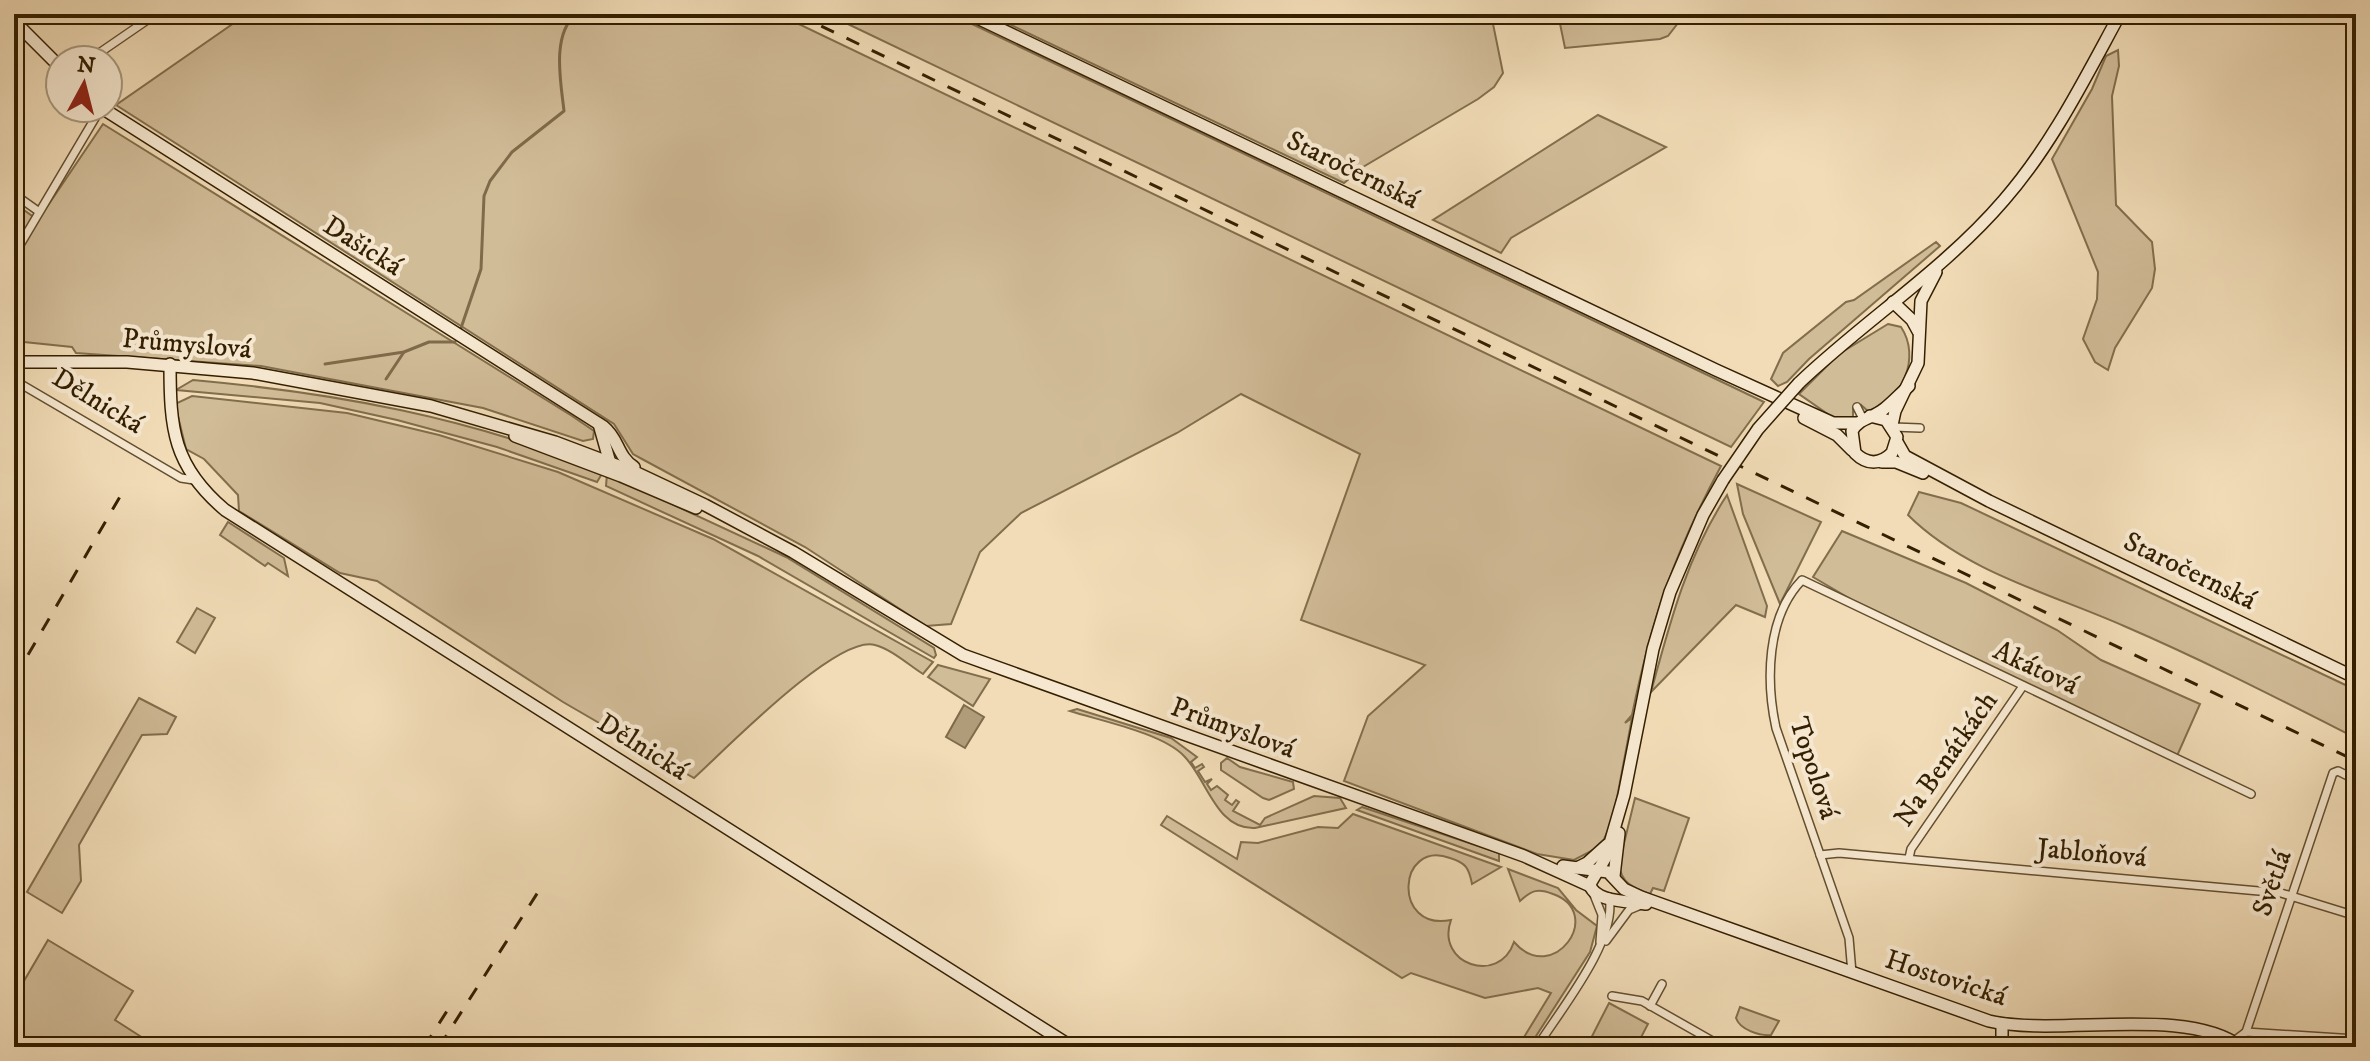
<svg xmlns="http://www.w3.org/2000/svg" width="2370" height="1061" viewBox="0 0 2370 1061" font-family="'IM FELL DW Pica',serif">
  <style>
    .green { fill: #d1bc98; stroke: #826e4c; stroke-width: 2 }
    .water { fill: #b19c79; stroke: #7f6a49; stroke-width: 2 }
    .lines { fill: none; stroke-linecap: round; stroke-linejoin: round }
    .stream { stroke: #7f6a49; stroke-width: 3 }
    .street-casing { stroke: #634e2e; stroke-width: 10 }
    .secondary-casing { stroke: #341f00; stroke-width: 14 }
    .street { stroke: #f6e8d0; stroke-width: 7 }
    .secondary { stroke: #f6e8d0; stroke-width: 11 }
    .rail { stroke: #341f00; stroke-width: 3; stroke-dasharray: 14 14; stroke-linecap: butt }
    .secondary-bridge-casing { stroke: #341f00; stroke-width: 14; stroke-linecap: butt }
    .secondary-bridge { stroke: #f6e8d0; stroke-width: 11 }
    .labels { text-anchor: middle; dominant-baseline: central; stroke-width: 8; stroke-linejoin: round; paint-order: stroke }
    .street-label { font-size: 28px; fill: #341f00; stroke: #f6e8d0 }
  </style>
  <rect width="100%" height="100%" fill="#f1dcb7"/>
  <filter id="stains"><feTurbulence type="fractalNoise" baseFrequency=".0025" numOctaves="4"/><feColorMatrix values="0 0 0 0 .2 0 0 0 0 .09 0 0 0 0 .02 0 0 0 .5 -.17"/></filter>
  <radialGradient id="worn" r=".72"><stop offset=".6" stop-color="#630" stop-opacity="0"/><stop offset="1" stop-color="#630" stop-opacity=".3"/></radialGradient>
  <g class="green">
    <path d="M247,14H778L1721,466C1674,554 1652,617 1632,715L1625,723L1632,718L1613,819L1601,846L1574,860L1537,854L1344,781L1368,716L1425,665L1301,620L1360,454L1241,394L1177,433L1021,513L980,552L951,624L926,626L805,547L642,459L633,454L614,424L116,105Z"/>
    <polygon points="827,14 951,14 1764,402 1731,447"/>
    <polygon points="988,14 1491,14 1503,73 1494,87 1478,99 1363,167 1344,183"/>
    <polygon points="1558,14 1685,14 1668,36 1660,39 1565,48"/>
    <polygon points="2118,50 2119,66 2112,96 2116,205 2152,242 2155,269 2152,288 2115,348 2108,370 2095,362 2083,339 2097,299 2098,272 2052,159 2092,89 2106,56"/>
    <polygon points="1598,115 1666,147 1511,238 1501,253 1433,220"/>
    <polygon points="103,124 572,416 594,431 593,439 583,441 483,408 261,366 76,353 72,347 24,342 14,332 14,203 38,220"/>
    <polygon points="1936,242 1940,246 1809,359 1787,382 1778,386 1771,379 1783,353 1846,302 1854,300"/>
    <path d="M1888,324L1901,327C1921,357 1903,400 1869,412L1861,405L1853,408V419L1828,418L1829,415L1799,394L1839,354Z"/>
    <path d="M193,380C336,393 469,417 603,472L597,482L497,447L397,420L320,403L176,390Z"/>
    <path d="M192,396L347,413L439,435L558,472L713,539L933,662L923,674C909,665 891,649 875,645C837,634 724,751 694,778L563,702L377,581L340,573L239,511L238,495L204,459L186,449L175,404Z"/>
    <polygon points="607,474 786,557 934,648 936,655 934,658 758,556 606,486"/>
    <polygon points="1737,484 1821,522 1780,604 1743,514"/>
    <path d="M1919,492L1961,503L2356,690V738C2279,699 2203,660 2124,626C2052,594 1965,572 1908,515Z"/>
    <path d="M1727,495L1767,606L1765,617L1736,605L1651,692C1670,622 1687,556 1727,495Z"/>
    <polygon points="228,522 284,558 288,576 268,563 265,566 220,535"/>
    <polygon points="1842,531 1966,583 2057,630 2101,660 2200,704 2177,756 1854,601 1813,577"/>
    <polygon points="197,608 215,618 195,653 177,642"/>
    <polygon points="938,665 990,679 973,706 928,677"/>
    <polygon points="139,698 176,717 167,734 142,735 79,845 81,881 62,913 27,892"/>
    <path d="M1077,709L1171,738L1197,757L1191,762L1195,768L1202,764L1204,767L1198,771L1205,782L1212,779L1207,784L1211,790L1217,786L1228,795L1225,800L1232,805L1236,800L1239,802L1233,811L1260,825L1265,818L1314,796L1340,798L1346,808L1255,828C1216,830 1207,779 1184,756C1162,733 1101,721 1070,711Z"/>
    <polygon points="1227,758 1240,767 1293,782 1294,789 1269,800 1263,798 1221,770 1221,763"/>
    <path d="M1635,798L1689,818L1664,891L1653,888L1650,894C1633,888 1621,883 1619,864Z"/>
    <polygon points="1362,807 1499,853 1499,861 1357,810"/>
    <path d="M1353,814L1501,867L1472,884C1469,868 1466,863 1450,858C1397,839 1392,932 1451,920C1435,964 1499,986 1514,942C1553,987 1606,913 1553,894C1538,888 1532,890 1520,901L1508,869L1558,888L1576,910L1597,926L1590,952L1529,1047H1518L1551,993L1538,988L1485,998L1411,973L1402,978L1161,825L1167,816L1237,859L1241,842L1258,843L1318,827L1338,828Z"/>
    <polygon points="48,940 133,991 115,1020 157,1047 14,1047 14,998"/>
    <polygon points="1609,1003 1648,1024 1636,1047 1587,1046"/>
    <path d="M1740,1007L1779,1021L1771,1035C1760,1036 1740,1030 1736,1018Z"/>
  </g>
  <polygon class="water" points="964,705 984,717 965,748 946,737"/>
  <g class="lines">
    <g class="stream">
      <path d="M460,331L481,269L484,196L490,181L512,152L564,111C561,83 551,35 576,14"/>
      <polyline points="325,364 404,352 429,342 455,342"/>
      <polyline points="386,379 404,352"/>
    </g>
    <g class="street-casing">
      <g id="street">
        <polyline points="89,60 156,14"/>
        <polyline points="14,194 38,211"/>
        <polyline points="14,255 101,108"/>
        <polyline points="19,383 181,478 194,480"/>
        <polyline points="1857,407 1863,419"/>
        <polyline points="1893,427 1920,428"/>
        <polyline points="1820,855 1839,853 2281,893 2356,916"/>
        <polyline points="1909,858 1911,849 2023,686"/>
        <polyline points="1594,895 1602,915 1600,942"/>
        <polyline points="1606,941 1629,910 1641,905"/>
        <path d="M1852,973L1849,938L1776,728C1766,682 1766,617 1802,580L2251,794"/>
        <polyline points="1612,996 1642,1001 1723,1047"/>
        <polyline points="1650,1006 1662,984"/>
        <polyline points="2246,1032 2333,773 2338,771 2356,780"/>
        <path d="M1537,1047C1560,1010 1618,940 1609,897"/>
        <polyline points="2226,1047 2246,1032 2356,1039"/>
      </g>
    </g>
    <g class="secondary-casing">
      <g id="secondary">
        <polyline points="969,14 1716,370 1833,423 1857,423"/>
        <polyline points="14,21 60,67"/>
        <path d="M102,108L604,427C619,439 617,456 634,467"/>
        <polyline points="1893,302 1912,320 1918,331"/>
        <polyline points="14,362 127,362 253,373 431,406 555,442 637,473 705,505 793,552 963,655 1524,856 1590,886"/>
        <path d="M170,364C170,429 173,466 225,510L1072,1047"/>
        <path d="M1799,383C1865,320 1944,270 2004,200C2052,145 2085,78 2120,14"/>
        <path d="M1870,416L1886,420L1897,437L1892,453C1880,465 1867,465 1855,453L1852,431C1860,417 1872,419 1884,409C1893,402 1900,394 1909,386"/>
        <polyline points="1804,418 1837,435 1852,450"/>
        <polyline points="599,424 610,463"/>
        <polyline points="1892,425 1895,411 1918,363 1921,301 1936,272"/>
        <polyline points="515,436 621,476 696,508"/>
        <polyline points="1897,442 1905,456 1989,501 2356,678"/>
        <polyline points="1882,462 1896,462 1923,473"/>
        <path d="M1563,866L1608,872L1624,889L1641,897L1989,1021C2058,1037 2185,1005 2241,1047"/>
        <polyline points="1577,868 1587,863 1607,845"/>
        <polyline points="1614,876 1619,833"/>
        <path d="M1646,904C1628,901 1593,902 1590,884L1606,857L1624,795L1653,649L1670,592L1703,515L1723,480"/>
        <polyline points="2002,1024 2002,1047"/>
      </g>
    </g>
    <use href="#street" class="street"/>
    <use href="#secondary" class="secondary"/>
    <g class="rail">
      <polyline points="796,14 2356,761"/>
      <polyline points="14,679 125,488"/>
      <polyline points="424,1047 447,1011"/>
      <polyline points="439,1047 540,889"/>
    </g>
    <g class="secondary-bridge-casing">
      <polyline id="secondary-bridge" points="1723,480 1758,429 1799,383"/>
    </g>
    <use href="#secondary-bridge" class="secondary-bridge"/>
  </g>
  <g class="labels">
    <g class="street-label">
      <text transform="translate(1353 170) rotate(26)">Staročernská</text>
      <text transform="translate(363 246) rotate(32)">Dašická</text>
      <text transform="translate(187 344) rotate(5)">Průmyslová</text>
      <text transform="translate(98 401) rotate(31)">Dělnická</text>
      <text transform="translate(2190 571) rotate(26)">Staročernská</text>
      <text transform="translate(2036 668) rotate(25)">Akátová</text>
      <text transform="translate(1233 728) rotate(20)">Průmyslová</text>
      <text transform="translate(643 747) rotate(32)">Dělnická</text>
      <text transform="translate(1946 759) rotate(-55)">Na Benátkách</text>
      <text transform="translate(1814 768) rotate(72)">Topolová</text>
      <text transform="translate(2092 853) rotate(5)">Jabloňová</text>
      <text transform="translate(2272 883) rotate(-71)">Světlá</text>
      <text transform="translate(1946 978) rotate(18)">Hostovická</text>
    </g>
  </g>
  <rect width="2370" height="1061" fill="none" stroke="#f1dcb7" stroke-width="48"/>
  <rect x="16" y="16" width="2338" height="1029" fill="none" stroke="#341f00" stroke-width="4"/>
  <rect x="24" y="24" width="2322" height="1013" fill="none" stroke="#341f00" stroke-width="2"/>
  <g transform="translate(84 84) rotate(7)"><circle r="38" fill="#f6e8d0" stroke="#a8987d" stroke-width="2"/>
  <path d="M0-6L14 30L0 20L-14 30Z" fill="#8f2418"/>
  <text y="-12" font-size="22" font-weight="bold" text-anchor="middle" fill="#341f00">N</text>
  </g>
  <rect width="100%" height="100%" filter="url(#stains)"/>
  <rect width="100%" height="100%" fill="url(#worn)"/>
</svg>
